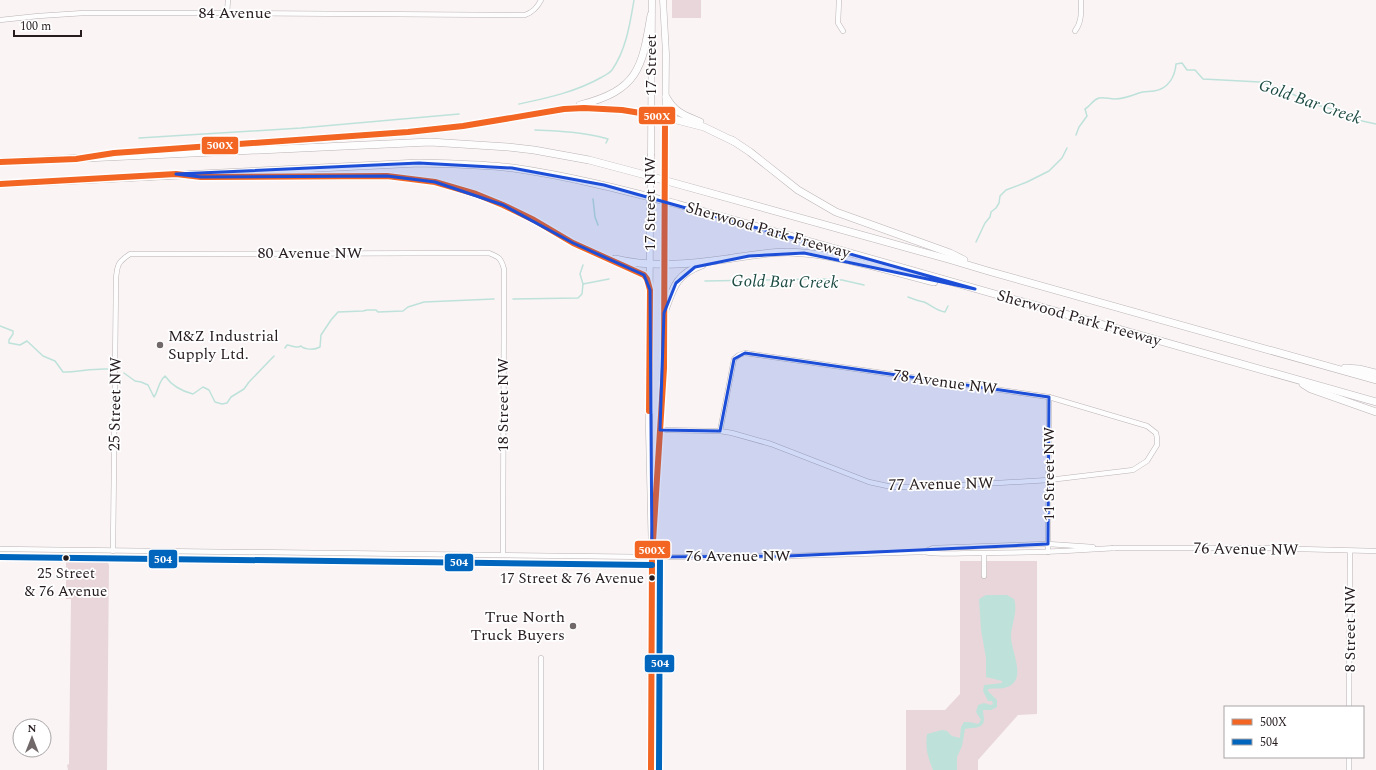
<svg xmlns="http://www.w3.org/2000/svg" width="1376" height="770" viewBox="0 0 1376 770" font-family="Spectral,serif">
  <style>
    .green { fill: #e9d6da }
    .water { fill: #bee2da }
    .lines { fill: none; stroke-linecap: round; stroke-linejoin: round }
    .stream { stroke: #bee2da; stroke-width: 1.5 }
    .minor-casing { stroke: #bab3b4; stroke-width: 5.5 }
    .major-casing { stroke: #bab3b4; stroke-width: 7 }
    .highway-casing { stroke: #bab3b4; stroke-width: 8 }
    .minor { stroke: #fefdfe; stroke-width: 4.5 }
    .major { stroke: #fefdfe; stroke-width: 6 }
    .highway { stroke: #fefdfe; stroke-width: 7 }
    .major-bridge-casing { stroke: #bab3b4; stroke-width: 7; stroke-linecap: butt }
    .major-bridge { stroke: #fefdfe; stroke-width: 6 }
    .bus-1-casing { stroke: #fff; stroke-width: 9 }
    .bus-2-casing { stroke: #fff; stroke-width: 9 }
    .bus-1 { stroke: #f26522; stroke-width: 6 }
    .bus-2 { stroke: #0065bd; stroke-width: 6 }
    .marked { fill: #1d4ed8; fill-opacity: 0.2; stroke: #1d4ed8; stroke-width: 3; stroke-linejoin: round }
    .poi-dot { fill: #706869; stroke: #fff; stroke-width: 1.5 }
    .bus-dot { fill: #261c1e; stroke: #fff; stroke-width: 1.5 }
    .labels { text-anchor: middle; dominant-baseline: central; stroke-width: 3.5; stroke-linejoin: round; paint-order: stroke }
    .bus-label { font-size: 15px; fill: #261c1e; stroke: #fff }
    .street-label { font-size: 16px; fill: #261c1e; stroke: #fff }
    .poi-label { font-size: 16px; fill: #261c1e; stroke: #fff; text-anchor: start }
    .water-label { font-size: 17px; font-style: italic; fill: #1d4b43; stroke: #fff }
    .line-badge { stroke: #fff; stroke-width: 1.5 }
    .badge-label { font-size: 11px; text-anchor: middle; font-weight: bold; fill: #fff }
  </style>
  <rect width="100%" height="100%" fill="#faf4f5"/>
  <g class="green">
    <rect x="672" y="0" width="29" height="18"/>
    <path d="M96,554C103,556 106,558 109,565L107,770H68L67,765L69,764L71,599H66V561L71,556Z"/>
    <polygon points="960,561 1037,561 1037,714 1018,715 978,760 978,770 906,770 906,710 945,710 960,694"/>
  </g>
  <path class="water" d="M986,595H1007L1014,599C1018,612 1012,622 1011,635C1010,651 1030,682 1004,688C999,689 993,688 988,689V691L997,700V707L991,710H983C983,713 984,716 984,720C983,730 972,727 965,729L962,746L957,757V770H933C928,758 925,748 927,734L942,730L947,731L952,736L960,738L961,727L964,722H969L978,724L981,720L976,712L978,705L984,703L991,705L993,704L992,701H988L983,691L984,685L1002,683V681L986,677V658L981,630L979,599Z"/>
  <g class="lines">
    <g class="stream">
      <path d="M519,104C547,98 576,92 602,77C605,75 609,74 612,70C626,50 630,24 634,0"/>
      <path d="M535,130C560,131 584,132 608,139L606,143"/>
      <path d="M1076,135L1079,127L1087,116L1085,109C1091,106 1092,100 1099,98C1105,97 1109,99 1115,99C1124,99 1131,96 1139,93C1144,91 1149,92 1154,91C1168,89 1175,77 1176,64L1182,63L1187,70H1195L1203,79L1260,82L1282,89L1313,104L1343,112L1353,119L1376,124"/>
      <polyline points="139,138 301,128 459,114"/>
      <polyline points="593,199 595,217 598,225"/>
      <polyline points="976,242 985,223 990,217 991,212 996,208 999,203 1000,196 1006,190 1027,182 1049,171 1062,158 1067,148"/>
      <polyline points="583,265 580,274 583,284"/>
      <polyline points="705,281 824,279 842,280 864,285"/>
      <path d="M908,297C913,299 918,301 924,302C931,305 937,311 945,312L948,306"/>
      <polyline points="513,299 578,298 582,294 583,284 609,279"/>
      <path d="M0,326L13,331V334L9,340V343L20,345L27,341L43,356L55,361L63,372C78,372 93,368 108,369"/>
      <path d="M285,348L287,345C291,345 296,349 301,346C305,350 315,350 320,347L321,335L331,320L338,312L363,311L367,310H376L378,312L403,311L408,307L424,302L494,299"/>
      <path d="M124,373L135,381L141,382L148,385L154,397C159,390 158,382 165,376C172,386 181,391 193,394L203,387L209,390L215,402L222,404L227,403L231,397L244,389L249,382L274,356"/>
    </g>
    <g class="minor-casing">
      <g id="minor">
        <polyline points="839,0 838,23 843,31"/>
        <polyline points="227,13 228,0"/>
        <path d="M0,20L38,16L84,13H233L525,15C533,12 537,8 541,0"/>
        <path d="M1075,31C1082,22 1081,12 1081,0"/>
        <polyline points="660,430 720,431 732,433 771,444 869,482 892,487 931,487 1049,480 1133,470 1147,461 1157,445 1157,438 1156,433 1147,426 1049,397 745,353 739,355 734,359 720,431"/>
        <polyline points="1113,548 1263,548 1376,551"/>
        <path d="M0,549L652,557L788,556L924,552C942,555 961,553 979,553C1024,553 1070,551 1116,548"/>
        <path d="M113,551L116,279C117,265 118,262 130,254L489,253C499,257 501,258 504,269L503,555"/>
        <polyline points="924,552 933,548 1048,544 1093,547"/>
        <polyline points="1048,552 1049,397"/>
        <polyline points="984,553 984,576"/>
        <polyline points="1349,707 1350,551"/>
        <polyline points="541,770 541,658"/>
        <polyline points="1349,770 1349,757"/>
      </g>
    </g>
    <g class="major-casing">
      <g id="major">
        <polyline points="663,0 666,54 665,159"/>
        <polyline points="651,154 652,0"/>
        <polyline points="650,215 649,431 652,557 651,770"/>
        <polyline points="654,523 664,368 665,220"/>
      </g>
    </g>
    <g class="highway-casing">
      <g id="highway">
        <path d="M666,97C675,113 684,115 700,122"/>
        <path d="M580,105C638,90 642,69 651,15"/>
        <polyline points="732,140 750,152 798,190 836,212 950,253 964,260"/>
        <polyline points="145,151 408,132 463,126 564,109 584,108 622,110 665,117 704,127 735,142"/>
        <polyline points="0,162 430,142 508,147 534,150 589,160 638,173 948,259 988,271 1376,380"/>
        <polyline points="204,177 387,176 435,182 476,194 503,205 534,220 573,243 644,275 647,279 650,290"/>
        <path d="M0,184L419,163C451,164 482,164 513,168C569,176 623,190 677,204L1376,402"/>
        <path d="M615,259C652,268 690,264 727,259C747,256 768,252 788,252C834,253 889,271 934,282"/>
        <path d="M664,313C673,288 676,274 702,265"/>
        <polyline points="1345,368 1359,369 1376,373"/>
        <polyline points="1303,384 1311,389 1376,412"/>
      </g>
    </g>
    <use href="#minor" class="minor"/>
    <use href="#major" class="major"/>
    <use href="#highway" class="highway"/>
    <g class="major-bridge-casing">
      <g id="major-bridge">
        <polyline points="650,215 651,154"/>
        <polyline points="665,220 665,159"/>
      </g>
    </g>
    <use href="#major-bridge" class="major-bridge"/>
    <g class="bus-1-casing">
      <g id="bus-1">
        <polyline points="0,162 76,159 114,153 408,132 463,126 564,109 584,108 622,110 665,117 664,368 652,557 651,770"/>
        <polyline points="0,184 176,174 201,177 387,176 435,182 476,194 503,205 534,220 573,243 644,275 647,279 650,290 649,411"/>
      </g>
    </g>
    <g class="bus-2-casing">
      <g id="bus-2">
        <polyline points="0,557 652,565"/>
        <polyline points="659,770 660,557"/>
      </g>
    </g>
    <use href="#bus-1" class="bus-1"/>
    <use href="#bus-2" class="bus-2"/>
  </g>
  <path class="marked" d="M419,163L512,168L604,185L975,289L804,253L749,256L695,267L676,283L664,313L660,430L720,431L734,359L745,353L1049,397L1048,544L788,556L652,557L650,290L644,275L573,243L503,205L435,182L387,176L201,177L176,174Z"/>
  <g class="poi-dot">
    <circle cx="160" cy="345" r="4"/>
    <circle cx="573" cy="626" r="4"/>
  </g>
  <g class="bus-dot">
    <circle cx="66" cy="558" r="3.5"/>
    <circle cx="652" cy="578" r="3.5"/>
  </g>
  <g class="labels">
    <g class="bus-label">
      <text x="66" y="573">25 Street<tspan x="66" dy="18">&amp; 76 Avenue</tspan></text>
      <text x="644" y="578" text-anchor="end">17 Street &amp; 76 Avenue</text>
    </g>
    <g class="street-label">
      <text x="235" y="13">84 Avenue</text>
      <text transform="translate(651 65) rotate(-90)">17 Street</text>
      <text transform="translate(650 204) rotate(-90)">17 Street NW</text>
      <text transform="translate(768 230) rotate(16)">Sherwood Park Freeway</text>
      <text x="310" y="253">80 Avenue NW</text>
      <text transform="translate(1079 318) rotate(16)">Sherwood Park Freeway</text>
      <text transform="translate(945 382) rotate(8)">78 Avenue NW</text>
      <text transform="translate(115 404) rotate(-89)">25 Street NW</text>
      <text transform="translate(503 405) rotate(-90)">18 Street NW</text>
      <text transform="translate(1049 474) rotate(-90)">11 Street NW</text>
      <text transform="translate(941 484) rotate(-1)">77 Avenue NW</text>
      <text transform="translate(1246 549) rotate(1)">76 Avenue NW</text>
      <text x="738" y="556">76 Avenue NW</text>
      <text transform="translate(1350 629) rotate(-90)">8 Street NW</text>
    </g>
    <g class="poi-label">
      <text x="168" y="336">M&amp;Z Industrial<tspan x="168" dy="18">Supply Ltd.</tspan></text>
      <text x="565" y="617" text-anchor="end">True North<tspan x="565" dy="18">Truck Buyers</tspan></text>
    </g>
    <g class="water-label">
      <text transform="translate(1310 102) rotate(19)">Gold Bar Creek</text>
      <text transform="translate(785 282) rotate(1)">Gold Bar Creek</text>
    </g>
  </g>
  <g class="line-badge">
    <rect x="638" y="106" width="38" height="19" rx="4" fill="#f26522"/>
    <rect x="201" y="136" width="38" height="19" rx="4" fill="#f26522"/>
    <rect x="634" y="540" width="37" height="19" rx="4" fill="#f26522"/>
    <rect x="148" y="549" width="30" height="20" rx="4" fill="#0065bd"/>
    <rect x="444" y="553" width="30" height="19" rx="4" fill="#0065bd"/>
    <rect x="644" y="654" width="31" height="19" rx="4" fill="#0065bd"/>
  </g>
  <g class="badge-label">
    <text x="657" y="120">500X</text>
    <text x="220" y="149">500X</text>
    <text x="652" y="554">500X</text>
    <text x="163" y="563">504</text>
    <text x="459" y="566">504</text>
    <text x="660" y="667">504</text>
  </g>
  <rect x="1224" y="706" width="140" height="52" fill="#ffffff" stroke="#a8a4a5"/>
  <rect x="1232" y="719" width="20" height="6" fill="#f26522" stroke="#a8a4a5"/>
  <text x="1260" y="726" font-size="12" fill="#261c1e">500X</text>
  <rect x="1232" y="739" width="20" height="6" fill="#0065bd" stroke="#a8a4a5"/>
  <text x="1260" y="746" font-size="12" fill="#261c1e">504</text>
  <g transform="translate(32 738)"><circle r="19" fill="#ffffff" stroke="#a8a4a5"/>
  <path d="M0-3L7 15L0 10L-7 15Z" fill="#706869"/>
  <text y="-6" font-size="11" font-weight="bold" text-anchor="middle" fill="#261c1e">N</text>
  </g>
  <path d="M14 30v6h67v-6" fill="none" stroke="#261c1e" stroke-width="2"/>
  <text x="20" y="30" font-size="12" fill="#261c1e" stroke="#ffffff" stroke-width="3" paint-order="stroke">100 m</text>
</svg>
